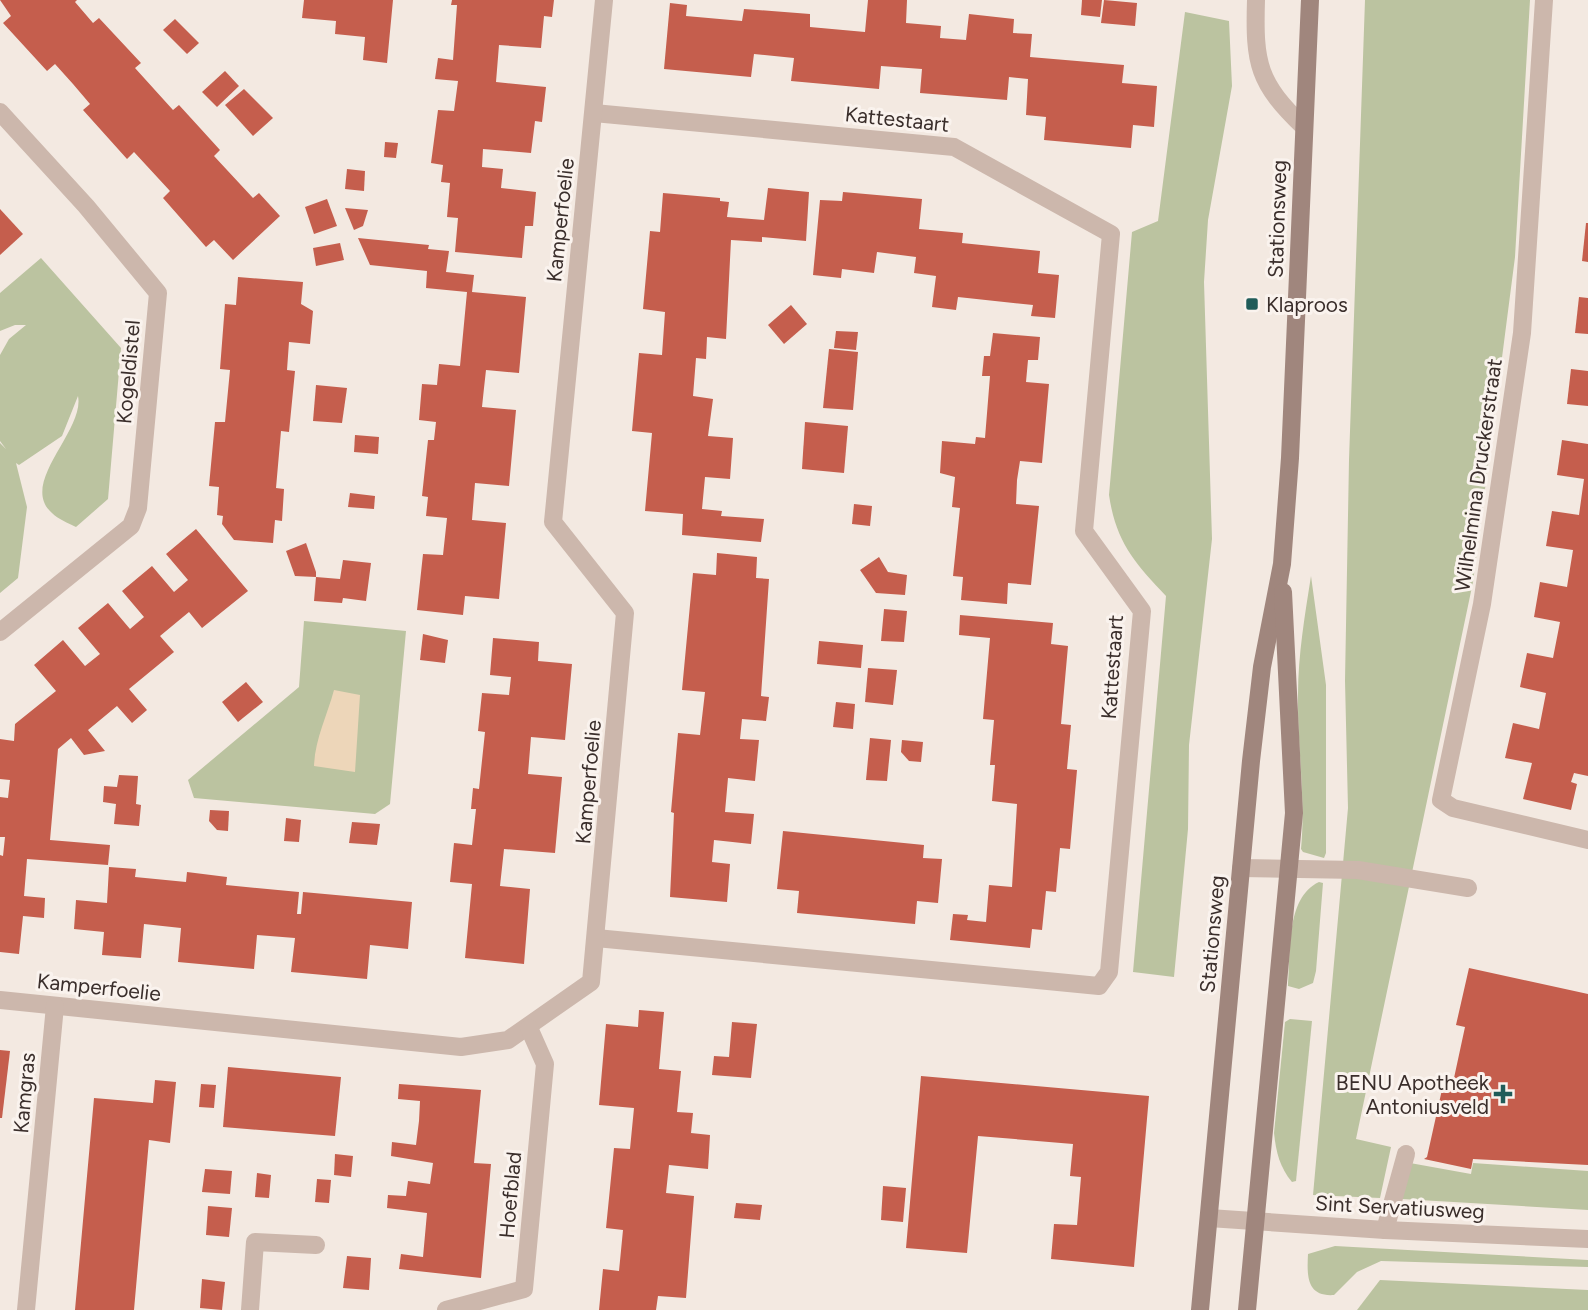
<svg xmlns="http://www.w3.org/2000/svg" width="1588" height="1310" viewBox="0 0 1588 1310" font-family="Figtree,sans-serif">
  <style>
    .green { fill: #bbc3a0 }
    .sand { fill: #edd6b9 }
    .building { fill: #c55e4d }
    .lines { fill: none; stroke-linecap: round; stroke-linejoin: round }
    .service { stroke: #ccb7ac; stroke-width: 18 }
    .minor { stroke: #ccb7ac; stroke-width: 18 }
    .secondary { stroke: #a0867d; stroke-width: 18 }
    .poi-dot { fill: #205c59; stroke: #faf3ee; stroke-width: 2.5 }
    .labels { text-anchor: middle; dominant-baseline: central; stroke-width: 6; stroke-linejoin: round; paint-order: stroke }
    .street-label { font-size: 21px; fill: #3a2e2b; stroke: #faf3ee }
    .poi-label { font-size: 21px; fill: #3a2e2b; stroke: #faf3ee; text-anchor: start }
  </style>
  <rect width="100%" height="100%" fill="#f3e9e1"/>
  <g class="green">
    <polygon points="1365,0 1530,0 1515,257 1473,582 1356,1139 1391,1147 1380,1198 1313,1195 1348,808 1345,681 1349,460"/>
    <path d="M1185,12L1229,21L1232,86L1208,220L1204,282L1212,539L1189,745L1188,829L1174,977L1133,972L1166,596C1134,562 1116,542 1109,495L1132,232L1158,221Z"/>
    <path d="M41,258L121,348L108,499L76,527C68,523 58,519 52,513C18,483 85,431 78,396L62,436L19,465L16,463L27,507L18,578L0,593V443L6,449L0,441V355L9,339L26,325H15L0,331V293Z"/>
    <path d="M1311,576L1326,685V853L1324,858L1303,852L1301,849C1306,797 1297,746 1298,694C1298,655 1305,614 1311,576Z"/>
    <polygon points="304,621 406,631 390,804 375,814 194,798 188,780 299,687"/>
    <path d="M1319,882L1323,883L1316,971L1313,983L1299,989L1288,986C1291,954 1285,898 1319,882Z"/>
    <path d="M1290,1019L1312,1021L1296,1181L1292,1182C1280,1168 1276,1152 1274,1133L1285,1022Z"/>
    <polygon points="1410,1163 1471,1174 1473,1163 1588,1171 1588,1210 1402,1199"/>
    <path d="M1335,1246L1588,1260V1267L1381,1261L1357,1272L1334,1295C1306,1297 1307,1275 1308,1254Z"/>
    <polygon points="1380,1280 1588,1290 1588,1310 1357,1310"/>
  </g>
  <path class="sand" d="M334,690L360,695L355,772L314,766C315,739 327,716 334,690Z"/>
  <g class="building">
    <polygon points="0,0 77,0 75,2 93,23 99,18 141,63 135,68 173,110 179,105 200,128 220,150 214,156 253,198 259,193 280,216 233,260 214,240 206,247 163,198 170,191 134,152 127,159 83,110 90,104 73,84 55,64 47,71 3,23 11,16"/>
    <polygon points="304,0 393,0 387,63 363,60 365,37 335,34 336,21 302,18"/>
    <polygon points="452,0 554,0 552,17 544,16 541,48 499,45 496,82 546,87 542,122 535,121 531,153 483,149 482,167 503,169 501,188 536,192 533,226 525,226 522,258 455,252 458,218 447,217 450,183 441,182 443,165 431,163 438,110 454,111 458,81 435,79 438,58 453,60 457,5 451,5"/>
    <polygon points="868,0 907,0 906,23 941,26 940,38 966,40 969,14 1014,19 1013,33 1032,34 1030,57 1124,65 1122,83 1157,86 1154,127 1133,125 1131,148 1044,140 1046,117 1026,115 1028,79 1009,77 1007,100 920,93 922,69 881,66 879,89 791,81 794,58 754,54 751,77 664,69 670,3 687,5 686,16 742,21 744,9 810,14 810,27 865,32"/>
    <polygon points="1082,0 1102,0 1100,17 1081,15"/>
    <polygon points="1104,0 1137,3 1135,26 1101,23"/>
    <polygon points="175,19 199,43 187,54 163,30"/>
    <polygon points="225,71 239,86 217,107 202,92"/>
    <polygon points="244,89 273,118 253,136 225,105"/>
    <polygon points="385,142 398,143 396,158 384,157"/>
    <polygon points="347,169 365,171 364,191 345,189"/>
    <polygon points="768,188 809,192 806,241 762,237 762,242 731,240 726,339 707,337 706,359 696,358 693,396 713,399 708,436 733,438 730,479 705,477 702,509 722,511 721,516 764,519 761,542 682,535 683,514 645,511 652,433 632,431 639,353 662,355 665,312 643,309 650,231 660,232 663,193 720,198 720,201 729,202 727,217 764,220"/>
    <polygon points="843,192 922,199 919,229 963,233 962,243 1040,251 1038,273 1059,275 1055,318 1031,316 1033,305 958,297 956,310 932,307 936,276 914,273 916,257 877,252 874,273 842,269 841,278 813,275 820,200 842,201"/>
    <polygon points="327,199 337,226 314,234 305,207"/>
    <polygon points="345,208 368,210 363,226 354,230"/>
    <polygon points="0,209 23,234 0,255"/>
    <polygon points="1586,223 1588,223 1588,262 1582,261"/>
    <polygon points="358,238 429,245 428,249 449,251 446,272 474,275 472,292 526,297 519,373 486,370 484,388 482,407 516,410 509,486 475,483 472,520 506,523 499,599 465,596 463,615 417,610 423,554 443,555 447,518 426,516 428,497 422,496 428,440 434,440 436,422 419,420 422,384 437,385 439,364 460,366 467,292 426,288 427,271 370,265"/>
    <polygon points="340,243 344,260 316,266 313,248"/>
    <polygon points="238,277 303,282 301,304 313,311 310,344 289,342 287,370 295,371 289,432 281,431 276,488 284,489 282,521 275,520 273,543 234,540 222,524 223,516 217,515 219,487 209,486 215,422 225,422 230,370 220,369 225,304 236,305"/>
    <polygon points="1579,297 1588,298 1588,334 1575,333"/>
    <polygon points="791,305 807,324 784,344 768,325"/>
    <polygon points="836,331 858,332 856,350 834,348"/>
    <polygon points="993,333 1040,337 1038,360 1028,360 1026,382 1049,384 1042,463 1020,461 1017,480 1016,504 1039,506 1031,585 1008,583 1007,604 961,600 963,577 953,576 960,508 952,507 955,477 940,473 942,441 975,444 976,437 985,438 990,376 982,376 984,356 990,356"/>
    <polygon points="829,349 858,352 853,410 823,408"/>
    <polygon points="1571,369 1588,371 1588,406 1567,404"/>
    <polygon points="316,385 347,388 342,423 313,421"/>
    <polygon points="805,422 848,426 844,473 802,469"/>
    <polygon points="355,435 379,437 378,454 354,452"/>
    <polygon points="1562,440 1588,444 1588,776 1574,773 1571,782 1577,784 1571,810 1523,799 1532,763 1505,758 1513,723 1539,729 1546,693 1520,687 1527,653 1553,658 1560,622 1534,617 1540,582 1567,587 1573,550 1546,546 1552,511 1579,515 1584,479 1557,475"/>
    <polygon points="350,493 375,496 374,509 348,507"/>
    <polygon points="854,504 872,506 870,526 852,524"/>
    <polygon points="196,529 248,591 202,628 189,612 160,636 174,652 129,689 147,710 132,723 117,706 88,730 105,751 84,755 71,738 58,749 50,840 110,845 108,865 27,859 24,896 45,898 44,918 23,916 19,954 0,952 0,855 3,856 5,837 0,837 0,797 8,798 10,780 0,779 0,739 14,741 15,724 56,691 34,665 63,640 85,666 100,654 78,628 108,603 130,629 144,617 122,591 152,566 174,592 188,580 166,554"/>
    <polygon points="306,543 316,572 316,577 295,576 286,551"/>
    <polygon points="717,553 757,557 756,578 769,579 761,696 769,697 766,721 742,719 740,739 759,740 755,781 728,778 725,812 754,814 751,844 714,840 712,862 730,864 727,902 670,897 674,813 671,812 678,733 700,735 705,692 682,690 693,573 716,575"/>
    <polygon points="879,557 888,572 907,575 905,595 876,593 860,570"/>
    <polygon points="343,560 371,563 366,601 343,598 342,603 314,601 316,577 340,579"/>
    <polygon points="884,609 907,611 904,642 881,641"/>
    <polygon points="960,615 1053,623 1051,644 1068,646 1061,724 1071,725 1067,769 1077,770 1070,849 1060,848 1056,892 1046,891 1042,930 1032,929 1030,948 950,940 953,914 968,915 967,920 986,922 989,885 1012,887 1017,804 992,801 995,765 990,765 994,720 983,719 990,638 959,635"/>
    <polygon points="423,634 448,640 445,663 420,660"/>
    <polygon points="493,638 539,642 538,661 572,664 565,740 531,737 528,774 562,777 555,853 504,849 500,886 530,889 524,964 465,958 472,884 450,882 454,843 472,845 476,809 471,809 473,788 479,789 485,732 478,731 482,693 509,695 511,677 490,675"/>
    <polygon points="819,641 863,645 861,668 817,664"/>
    <polygon points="868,668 897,670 893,705 865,702"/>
    <polygon points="246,682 263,702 238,722 222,702"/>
    <polygon points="836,702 855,704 853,729 833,727"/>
    <polygon points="870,738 891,740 887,781 866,780"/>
    <polygon points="902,740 923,742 921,762 909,761 901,752"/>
    <polygon points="119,775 138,776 136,804 141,805 139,826 114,824 116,804 103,802 104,786 117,787"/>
    <polygon points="210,810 229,811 228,831 217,830 209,821"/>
    <polygon points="286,818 301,820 299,842 284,841"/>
    <polygon points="352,822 380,824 377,845 349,843"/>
    <polygon points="783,831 924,845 923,858 942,859 938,903 917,901 915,924 797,913 799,891 777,889"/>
    <polygon points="109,867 136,869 135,877 186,882 187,872 227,877 226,885 299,892 297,914 301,914 303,892 412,902 408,949 370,945 367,979 291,972 295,938 257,935 254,969 178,962 181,928 144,924 141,958 102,955 104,932 74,929 76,900 107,903"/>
    <polygon points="1469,968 1588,994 1588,1165 1473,1159 1471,1169 1424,1159 1427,1157 1445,1076 1454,1078 1465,1027 1456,1025"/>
    <polygon points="639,1010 664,1012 659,1069 681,1071 677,1112 693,1113 691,1133 710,1135 708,1169 669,1165 666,1193 694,1196 686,1298 658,1296 656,1310 599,1310 603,1269 619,1271 623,1230 606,1228 614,1148 630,1149 634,1108 599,1105 606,1024 638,1027"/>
    <polygon points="732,1022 757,1024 751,1078 712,1075 714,1056 729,1057"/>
    <polygon points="0,1050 10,1051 2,1118 0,1118"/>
    <polygon points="228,1067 341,1077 335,1136 223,1127"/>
    <polygon points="921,1076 1149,1096 1134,1267 1051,1259 1054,1224 1077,1225 1081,1177 1070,1176 1073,1144 978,1136 967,1253 906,1248"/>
    <polygon points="155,1080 176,1082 170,1143 149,1140 134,1310 75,1310 94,1098 153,1103"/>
    <polygon points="201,1084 216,1085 214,1108 199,1107"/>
    <polygon points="399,1084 481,1090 474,1163 491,1164 481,1278 399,1269 401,1254 423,1257 427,1213 387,1208 388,1195 406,1196 408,1181 430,1184 433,1163 391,1156 392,1142 416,1145 419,1121 420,1101 398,1099"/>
    <polygon points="335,1154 353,1156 351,1177 334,1175"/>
    <polygon points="205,1169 232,1171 230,1194 202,1192"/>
    <polygon points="257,1173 271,1175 269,1198 255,1197"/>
    <polygon points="317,1179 331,1180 329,1203 315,1202"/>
    <polygon points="883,1186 906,1188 903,1222 881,1220"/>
    <polygon points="736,1203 762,1205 760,1220 734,1218"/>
    <polygon points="208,1206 232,1208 229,1237 206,1235"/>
    <polygon points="347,1256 371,1258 369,1290 343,1288"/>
    <polygon points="202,1279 225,1282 222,1310 200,1308"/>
  </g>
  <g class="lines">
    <g class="service">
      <polyline points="1241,868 1358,870 1468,888"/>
      <polyline points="1385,1230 1406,1154"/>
      <polyline points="250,1310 255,1242 316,1245"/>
    </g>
    <g class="minor">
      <path d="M1256,0C1254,64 1258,83 1304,127"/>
      <polyline points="1544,0 1522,333 1482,604 1441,800 1453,808 1588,840"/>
      <polyline points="0,112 86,206 158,293 138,508 131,526 0,632"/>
      <polyline points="594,113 954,147 1111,234 1084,531 1142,611 1109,972 1099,986 596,938"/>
      <polyline points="0,1000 461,1047 508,1040 591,982 625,613 553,522 604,0"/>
      <polyline points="1209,1218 1385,1230 1588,1239"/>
      <polyline points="26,1310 55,1006"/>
      <polyline points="446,1310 524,1289 545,1064 529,1028"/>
    </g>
    <g class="secondary">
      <polyline points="1200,1310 1251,761 1262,667 1282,564 1290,458 1310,0"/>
      <polyline points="1247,1310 1294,813 1283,592"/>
    </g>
  </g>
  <g class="poi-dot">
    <rect x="1245" y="297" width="14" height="14" rx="3.5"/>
    <path d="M1499.5 1083.5h7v7h7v7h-7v7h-7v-7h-7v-7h7z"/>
  </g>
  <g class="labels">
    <g class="street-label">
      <text transform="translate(897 119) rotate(6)">Kattestaart</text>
      <text transform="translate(1277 219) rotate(-88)">Stationsweg</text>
      <text transform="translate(560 220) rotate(-84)">Kamperfoelie</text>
      <text transform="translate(128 372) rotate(-85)">Kogeldistel</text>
      <text transform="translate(1478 475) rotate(-82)">Wilhelmina Druckerstraat</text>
      <text transform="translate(1112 667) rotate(-86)">Kattestaart</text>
      <text transform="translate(588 782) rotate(-85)">Kamperfoelie</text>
      <text transform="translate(1212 934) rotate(-85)">Stationsweg</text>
      <text transform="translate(99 987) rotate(6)">Kamperfoelie</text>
      <text transform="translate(24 1093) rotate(-85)">Kamgras</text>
      <text transform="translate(510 1195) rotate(-85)">Hoefblad</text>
      <text transform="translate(1400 1207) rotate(3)">Sint Servatiusweg</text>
    </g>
    <g class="poi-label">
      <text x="1266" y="304">Klaproos</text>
      <text x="1489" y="1082" text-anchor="end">BENU Apotheek<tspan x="1489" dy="24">Antoniusveld</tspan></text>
    </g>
  </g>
</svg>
